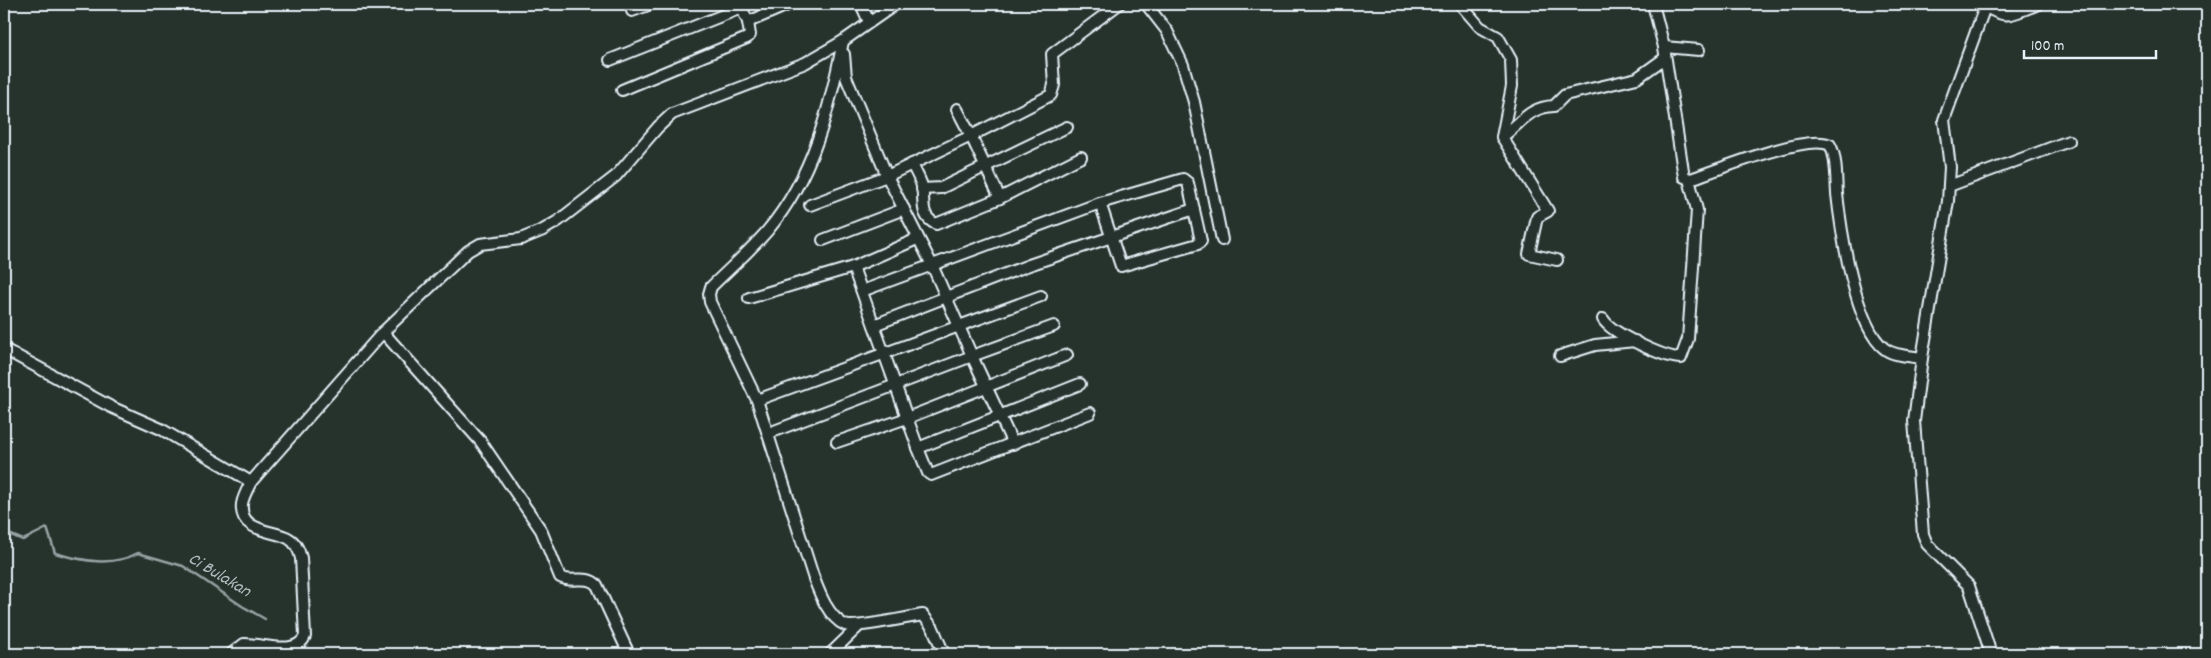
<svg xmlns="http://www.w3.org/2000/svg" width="2211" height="658" viewBox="0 0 2211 658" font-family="Dekko,sans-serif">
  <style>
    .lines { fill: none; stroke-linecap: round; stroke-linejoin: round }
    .stream { stroke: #98a3a5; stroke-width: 2.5 }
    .street-casing { stroke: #e8f1f8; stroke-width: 14 }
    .street { stroke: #26332d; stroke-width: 10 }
    .labels { text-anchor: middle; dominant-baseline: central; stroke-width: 4; stroke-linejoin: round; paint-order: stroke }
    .water-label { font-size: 18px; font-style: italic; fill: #b3bdc0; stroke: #26332d }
  </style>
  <rect width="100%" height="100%" fill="#26332d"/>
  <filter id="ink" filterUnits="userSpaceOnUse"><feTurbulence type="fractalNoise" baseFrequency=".02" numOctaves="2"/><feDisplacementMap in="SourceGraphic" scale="10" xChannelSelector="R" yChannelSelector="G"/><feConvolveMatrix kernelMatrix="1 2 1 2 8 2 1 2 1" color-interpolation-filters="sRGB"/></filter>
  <g filter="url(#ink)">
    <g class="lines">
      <path class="stream" d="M4,532L23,540L47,528L55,553C82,561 112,567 138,553L183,566L242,606L265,619"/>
      <g class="street-casing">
        <g id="street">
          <polyline points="740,4 748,22 790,4"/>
          <polyline points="861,4 869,22"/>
          <polyline points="1146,4 1167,31 1183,65 1194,102 1222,240"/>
          <polyline points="1460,4 1480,27 1498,37 1511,60 1512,86 1502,137"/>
          <path d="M1653,4L1664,47L1684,177L1691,179C1716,170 1808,133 1830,145C1837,157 1836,179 1837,194C1841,230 1855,327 1885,349C1894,356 1910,356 1922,358"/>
          <polyline points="1986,4 1944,120 1950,167 1948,201 1922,358 1914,421 1923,534 1927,544 1969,586 1991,654"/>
          <path d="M1985,6C2009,22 2014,12 2039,4"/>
          <polyline points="632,11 651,4"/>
          <path d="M843,41C830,108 813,176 768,230C751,250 730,268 711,287L709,294L710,302L757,400L813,576C819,592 828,617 845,625C854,629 909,617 923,615L933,628L944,654"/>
          <polyline points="1664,47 1699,50"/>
          <polyline points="610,60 741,8"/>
          <polyline points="622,90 747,38 750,35 748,22"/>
          <path d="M912,164C915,171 920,179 922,186C925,201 919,216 936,224L1000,198L1081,157"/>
          <polyline points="1949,186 2069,141"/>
          <polyline points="922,189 941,188 1067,127"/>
          <polyline points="1000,198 971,136 1051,95 1054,85 1052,54 1119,4"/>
          <polyline points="810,205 887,176 971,136 957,109"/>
          <polyline points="823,240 904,209"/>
          <path d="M1557,260L1529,254L1537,217L1548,211L1502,137C1521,123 1529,107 1554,106L1565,95L1637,78L1665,58"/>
          <polyline points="853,267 918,448 928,473 931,475 1090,413"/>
          <polyline points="862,291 1100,203 1183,179 1188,183 1201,241 1198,244 1121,266 1100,203"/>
          <polyline points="749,298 853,267 917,239"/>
          <path d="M1603,319C1611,333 1664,358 1681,358L1688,339L1697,210L1689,179"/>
          <polyline points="874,325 1029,265 1194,209"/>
          <path d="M383,332L481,442L541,530L560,577C572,584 586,574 597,585L629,654"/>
          <polyline points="4,349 111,407 161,429 251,482 383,332 468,251 480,244 521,239 543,230 558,221 616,176 658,127 672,114 805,63 843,41 896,4"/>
          <polyline points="1560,356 1595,345 1635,341"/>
          <polyline points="757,400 1041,296"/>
          <polyline points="769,433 972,356 932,265 887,176 846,77 844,54"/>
          <polyline points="837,442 907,418 1067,355"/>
          <polyline points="1013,444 972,356 1054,326"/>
          <polyline points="918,448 1080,384"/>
          <path d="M231,654L244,644C261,643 297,657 305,636L301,558C299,550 296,542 288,538C273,530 239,532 242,504C243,497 248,488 251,482"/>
          <polyline points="830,654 859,626"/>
        </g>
      </g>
      <use href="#street" class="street"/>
    </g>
  </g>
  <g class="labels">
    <g class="water-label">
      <text transform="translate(219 576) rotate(31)">Ci Bulakan</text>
    </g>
  </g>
  <rect width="2211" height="658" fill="none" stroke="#26332d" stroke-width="20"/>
  <rect x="10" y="10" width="2191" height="638" fill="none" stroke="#e8f1f8" stroke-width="2" filter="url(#ink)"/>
  <path d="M2024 50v8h132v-8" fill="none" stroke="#e8f1f8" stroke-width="2.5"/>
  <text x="2031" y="50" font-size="15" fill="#e8f1f8" stroke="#26332d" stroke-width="4" paint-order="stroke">100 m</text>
</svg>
